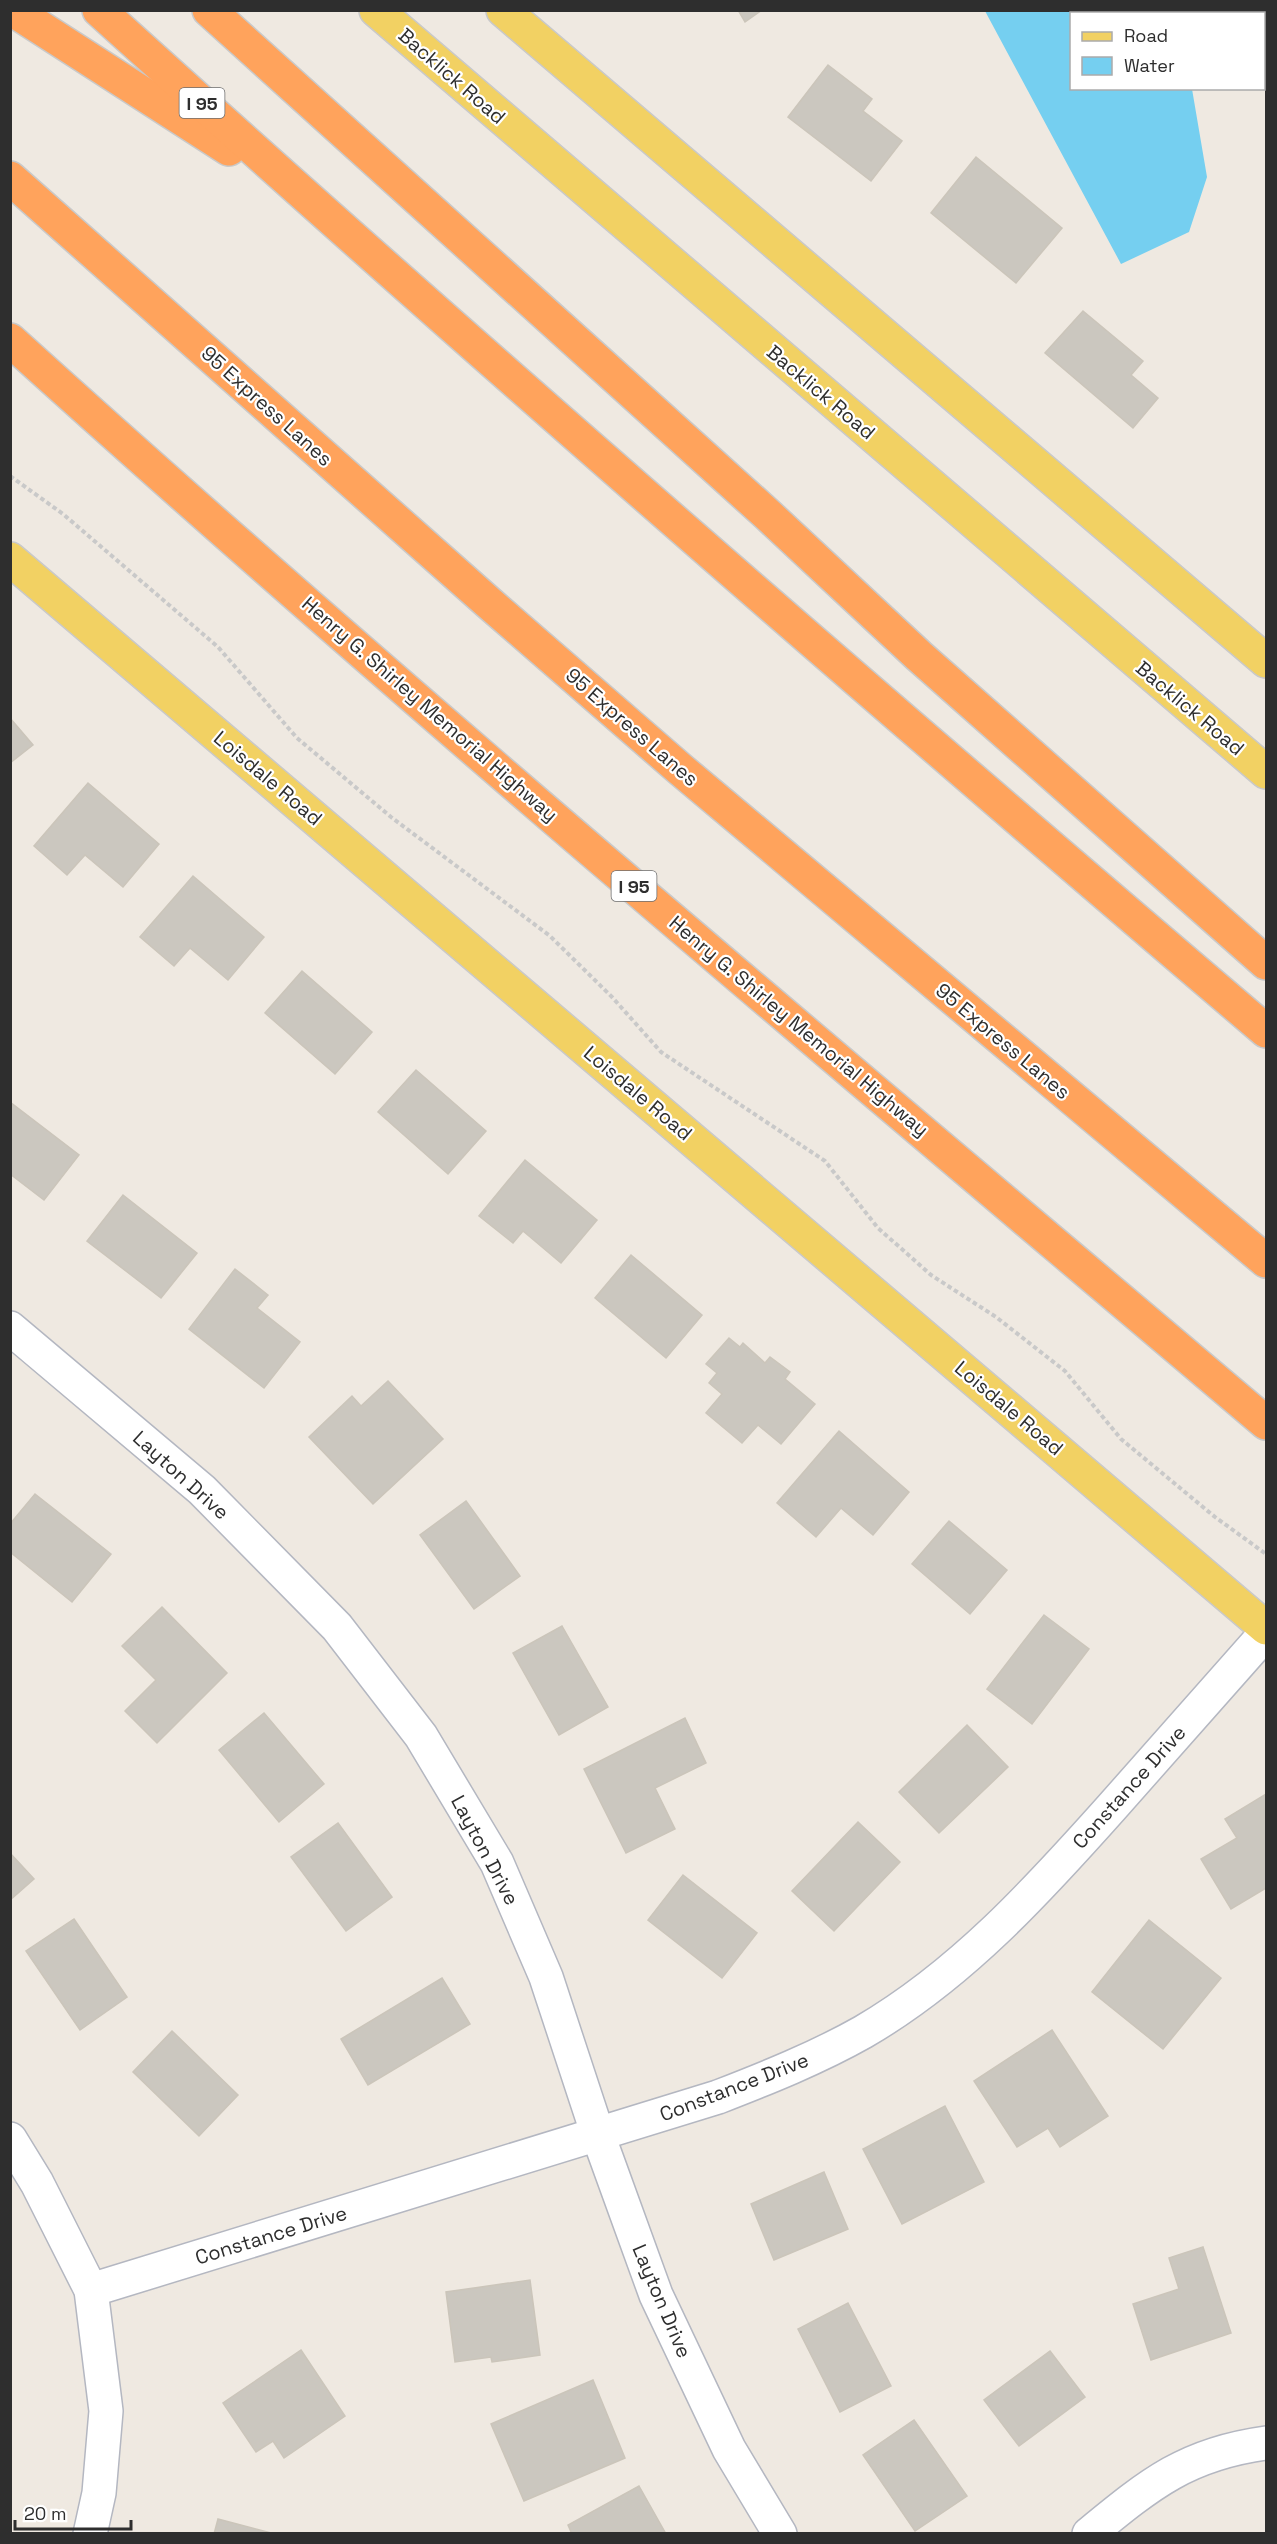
<svg xmlns="http://www.w3.org/2000/svg" width="1277" height="2544" viewBox="0 0 1277 2544" font-family="'Space Grotesk',sans-serif">
  <style>
    .water { fill: #75cff0 }
    .building { fill: #cbc7bf; stroke: #cbc5ba; stroke-width: 1.5 }
    .lines { fill: none; stroke-linecap: round; stroke-linejoin: round }
    .minor-casing { stroke: #b4b7c1; stroke-width: 36 }
    .major-casing { stroke: #c9c9c9; stroke-width: 36 }
    .highway-casing { stroke: #c9c9c9; stroke-width: 36 }
    .path { stroke: #c9c9c9; stroke-width: 4; stroke-dasharray: 4.5 3; stroke-linecap: butt }
    .minor { stroke: #fff; stroke-width: 33 }
    .major { stroke: #f2d163; stroke-width: 33 }
    .highway { stroke: #ffa35c; stroke-width: 33 }
    .labels { text-anchor: middle; dominant-baseline: central; stroke-width: 4.5; stroke-linejoin: round; paint-order: stroke }
    .shield { fill: #fff; stroke: #6d6d6d; stroke-width: 1.5 }
    .shield-label { font-size: 18px; font-weight: bold; fill: #2e2e2e }
    .street-label { font-size: 20px; fill: #2e2e2e; stroke: #fff }
  </style>
  <rect width="100%" height="100%" fill="#efe9e1"/>
  <polygon class="water" points="985,11 1247,11 1244,14 1072,14 1072,88 1192,89 1207,177 1189,232 1121,264"/>
  <g class="building">
    <polygon points="738,10 762,10 745,22"/>
    <polygon points="828,65 872,99 863,111 902,141 871,181 788,117"/>
    <polygon points="976,157 1062,228 1016,283 931,213"/>
    <polygon points="1083,311 1143,361 1131,375 1158,398 1133,428 1045,353"/>
    <polygon points="10,718 33,745 10,763"/>
    <polygon points="88,783 159,844 123,887 85,855 67,875 34,846"/>
    <polygon points="193,876 264,937 228,980 190,948 174,966 140,937"/>
    <polygon points="302,971 372,1032 335,1074 265,1013"/>
    <polygon points="416,1070 486,1131 448,1174 378,1112"/>
    <polygon points="10,1102 79,1155 44,1200 10,1174"/>
    <polygon points="525,1160 597,1220 561,1263 523,1231 513,1243 479,1216"/>
    <polygon points="123,1195 197,1253 161,1298 87,1241"/>
    <polygon points="631,1255 702,1315 666,1358 595,1298"/>
    <polygon points="235,1269 268,1295 257,1308 300,1342 264,1388 189,1329"/>
    <polygon points="729,1338 740,1347 743,1343 765,1363 770,1357 790,1372 785,1379 815,1404 781,1444 758,1425 742,1443 706,1413 722,1394 709,1383 717,1373 706,1364"/>
    <polygon points="388,1381 443,1439 373,1504 309,1437 352,1396 361,1406"/>
    <polygon points="839,1431 909,1492 873,1535 841,1508 816,1537 777,1503"/>
    <polygon points="35,1494 111,1554 72,1602 10,1552 10,1524"/>
    <polygon points="466,1501 520,1576 474,1609 420,1535"/>
    <polygon points="949,1521 1007,1570 970,1614 912,1564"/>
    <polygon points="162,1607 227,1673 157,1743 125,1711 156,1680 122,1646"/>
    <polygon points="1044,1615 1089,1649 1032,1724 987,1689"/>
    <polygon points="562,1626 608,1707 559,1735 513,1653"/>
    <polygon points="264,1713 324,1784 279,1822 219,1750"/>
    <polygon points="685,1718 706,1763 655,1788 675,1829 626,1853 584,1769"/>
    <polygon points="967,1725 1008,1767 939,1833 899,1792"/>
    <polygon points="1266,1794 1266,1888 1231,1909 1201,1859 1237,1838 1225,1819"/>
    <polygon points="858,1822 900,1862 834,1931 792,1891"/>
    <polygon points="338,1823 392,1897 346,1931 291,1857"/>
    <polygon points="10,1853 34,1879 10,1900"/>
    <polygon points="683,1875 757,1933 722,1978 648,1920"/>
    <polygon points="74,1919 127,1997 80,2030 26,1951"/>
    <polygon points="1149,1920 1221,1978 1163,2049 1092,1992"/>
    <polygon points="442,1978 470,2024 368,2085 341,2039"/>
    <polygon points="1052,2030 1108,2116 1060,2147 1048,2128 1017,2147 974,2081"/>
    <polygon points="172,2031 238,2095 199,2136 133,2072"/>
    <polygon points="945,2106 984,2182 902,2224 863,2149"/>
    <polygon points="824,2172 848,2229 774,2260 751,2204"/>
    <polygon points="1203,2247 1231,2333 1151,2360 1133,2304 1179,2289 1169,2258"/>
    <polygon points="530,2280 540,2355 492,2362 491,2357 455,2362 446,2292"/>
    <polygon points="848,2303 891,2386 840,2412 798,2329"/>
    <polygon points="301,2350 345,2416 284,2458 273,2441 256,2452 223,2403"/>
    <polygon points="1050,2351 1085,2397 1019,2446 984,2400"/>
    <polygon points="593,2380 625,2458 524,2501 491,2424"/>
    <polygon points="914,2420 967,2496 915,2531 863,2455"/>
    <polygon points="639,2486 666,2534 572,2534 568,2525"/>
    <polygon points="218,2519 275,2534 214,2534"/>
  </g>
  <g class="lines">
    <g class="minor-casing">
      <g id="minor">
        <polyline points="10,1328 202,1490 337,1627 421,1736 497,1863 546,1977 598,2135 656,2295 729,2449 780,2534"/>
        <polyline points="10,2139 37,2183 91,2290 106,2411 99,2493 90,2534"/>
        <path d="M91,2290L718,2097C767,2078 817,2058 863,2032C961,1975 1038,1890 1112,1807C1164,1749 1215,1691 1266,1633"/>
        <path d="M1089,2534C1150,2484 1186,2454 1266,2443"/>
      </g>
    </g>
    <g class="major-casing">
      <g id="major">
        <polyline points="376,10 1266,772"/>
        <polyline points="503,10 1266,661"/>
        <polyline points="10,559 1266,1628"/>
      </g>
    </g>
    <g class="highway-casing">
      <g id="highway">
        <polyline points="13,10 229,149"/>
        <path d="M99,10C482,357 873,696 1266,1031"/>
        <polyline points="209,10 768,515 919,656 1266,963"/>
        <polyline points="10,178 489,603 680,769 1266,1261"/>
        <path d="M10,340C420,711 845,1066 1266,1423"/>
      </g>
    </g>
    <polyline class="path" points="10,476 63,514 218,647 297,738 391,817 550,936 612,997 661,1052 825,1161 878,1228 931,1275 996,1317 1065,1371 1121,1439 1215,1517 1266,1554"/>
    <use href="#minor" class="minor"/>
    <use href="#major" class="major"/>
    <use href="#highway" class="highway"/>
  </g>
  <g class="labels">
    <g class="shield">
      <rect x="179.5" y="88" width="45" height="30" rx="4.5"/>
      <rect x="611.5" y="871" width="45" height="30" rx="4.5"/>
    </g>
    <g class="shield-label">
      <text x="202" y="103">I 95</text>
      <text x="634" y="886">I 95</text>
    </g>
    <g class="street-label">
      <text transform="translate(452 76) rotate(41)">Backlick Road</text>
      <text transform="translate(821 392) rotate(40)">Backlick Road</text>
      <text transform="translate(267 406) rotate(42)">95 Express Lanes</text>
      <text transform="translate(1190 708) rotate(40)">Backlick Road</text>
      <text transform="translate(430 709) rotate(41)">Henry G. Shirley Memorial Highway</text>
      <text transform="translate(632 727) rotate(41)">95 Express Lanes</text>
      <text transform="translate(268 778) rotate(40)">Loisdale Road</text>
      <text transform="translate(799 1026) rotate(40)">Henry G. Shirley Memorial Highway</text>
      <text transform="translate(1003 1041) rotate(40)">95 Express Lanes</text>
      <text transform="translate(638 1093) rotate(40)">Loisdale Road</text>
      <text transform="translate(1009 1408) rotate(40)">Loisdale Road</text>
      <text transform="translate(181 1475) rotate(42)">Layton Drive</text>
      <text transform="translate(1129 1787) rotate(-48)">Constance Drive</text>
      <text transform="translate(485 1850) rotate(62)">Layton Drive</text>
      <text transform="translate(734 2087) rotate(-21)">Constance Drive</text>
      <text transform="translate(271 2235) rotate(-17)">Constance Drive</text>
      <text transform="translate(662 2301) rotate(67)">Layton Drive</text>
    </g>
  </g>
  <rect width="1277" height="2544" fill="none" stroke="#2e2e2e" stroke-width="24"/>
  <rect x="1070" y="12" width="195" height="78" fill="#ffffff" stroke="#ababab" stroke-width="1.5"/>
  <rect x="1082" y="32" width="30" height="9" fill="#f2d163" stroke="#ababab" stroke-width="1.5"/>
  <text x="1124" y="42" font-size="18" fill="#2e2e2e">Road</text>
  <rect x="1082" y="57" width="30" height="18" fill="#75cff0" stroke="#ababab" stroke-width="1.5"/>
  <text x="1124" y="72" font-size="18" fill="#2e2e2e">Water</text>
  <path d="M15 2520v9h116v-9" fill="none" stroke="#2e2e2e" stroke-width="3"/>
  <text x="24" y="2520" font-size="18" fill="#2e2e2e" stroke="#ffffff" stroke-width="4.5" paint-order="stroke">20 m</text>
</svg>
